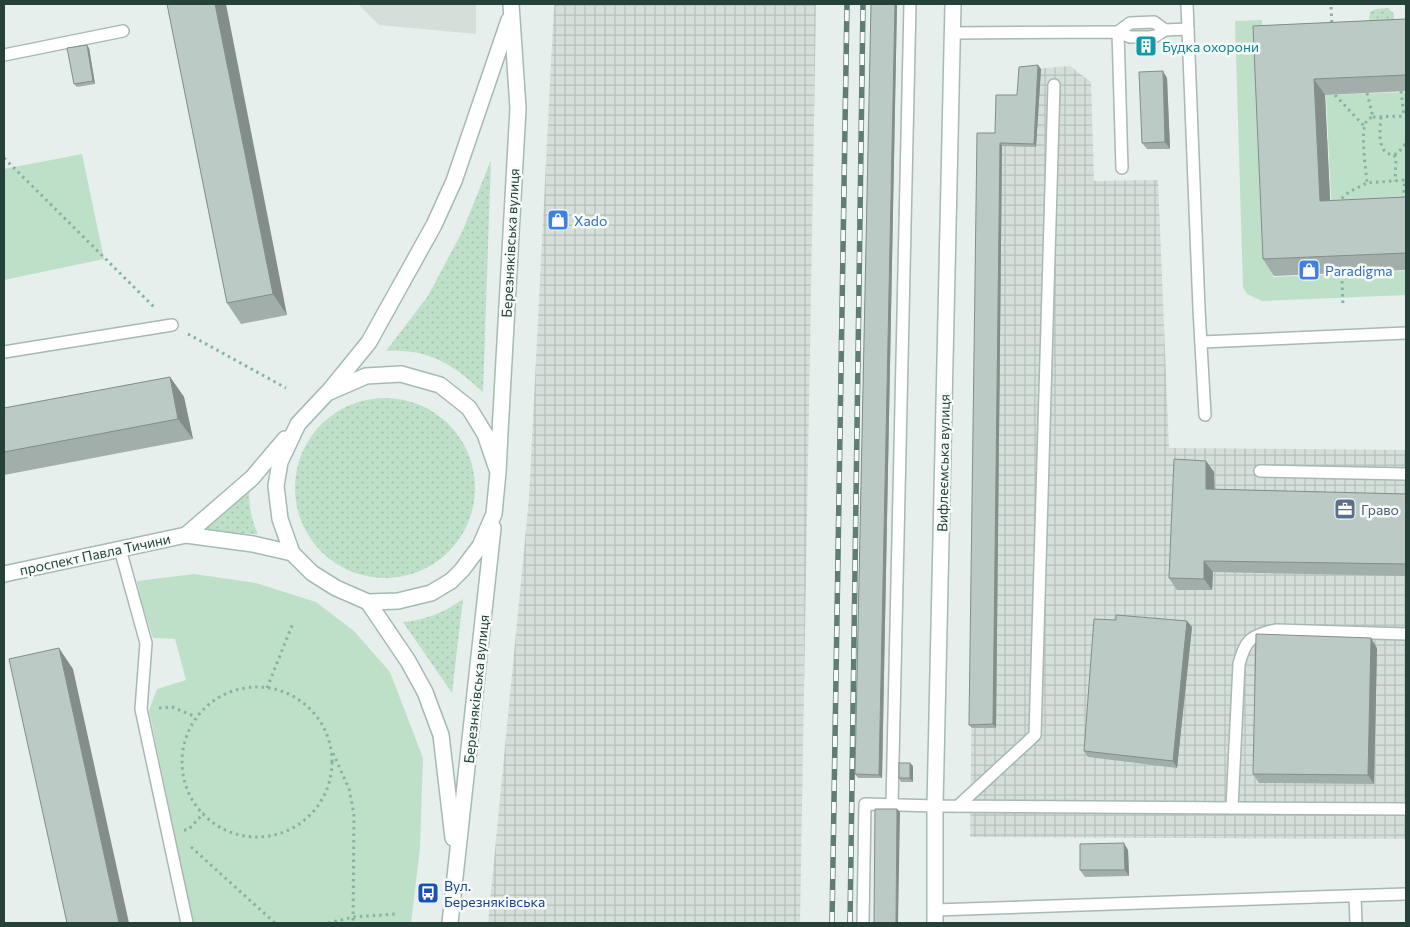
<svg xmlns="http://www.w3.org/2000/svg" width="1410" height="927" viewBox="0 0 1410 927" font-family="Commissioner,sans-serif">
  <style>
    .built { fill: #d4dfda }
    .industrial { fill: url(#industrial-grid) }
    .grass { fill: url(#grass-dots) }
    .green { fill: #bfe0c8 }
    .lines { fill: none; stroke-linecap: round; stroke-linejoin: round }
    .lane-casing { stroke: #a8b8b2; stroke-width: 14 }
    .secondary-casing { stroke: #a4bbb3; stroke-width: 18 }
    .path { stroke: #86b3a5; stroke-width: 3; stroke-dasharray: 2.5 4; stroke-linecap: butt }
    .lane { stroke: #fff; stroke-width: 11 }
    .secondary { stroke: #fff; stroke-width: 15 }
    .rail-casing { stroke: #5f7d75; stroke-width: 5.5 }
    .rail { stroke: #f7fbf9; stroke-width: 4; stroke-dasharray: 11; stroke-linecap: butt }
    .wall { fill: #a1aea9 }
    .shaded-wall { fill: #838d89 }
    .building { fill: #bbcac4; stroke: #838d89 }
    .labels { text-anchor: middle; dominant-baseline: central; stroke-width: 5; stroke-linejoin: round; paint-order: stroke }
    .culture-label { font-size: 14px; fill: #0d838f; stroke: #f7fbf9; text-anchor: start }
    .shop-label { font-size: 14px; fill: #366cbe; stroke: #f7fbf9; text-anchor: start }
    .street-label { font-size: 14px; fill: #24423a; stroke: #f7fbf9 }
    .service-label { font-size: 14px; fill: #4e5e75; stroke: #f7fbf9; text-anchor: start }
    .transit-label { font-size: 14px; fill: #164399; stroke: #f7fbf9; text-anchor: start }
  </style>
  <defs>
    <pattern id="industrial-grid" width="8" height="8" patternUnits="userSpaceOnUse" patternTransform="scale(1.25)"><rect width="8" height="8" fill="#d4dfda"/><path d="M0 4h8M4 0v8" fill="none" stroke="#b6c1bc"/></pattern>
    <pattern id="grass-dots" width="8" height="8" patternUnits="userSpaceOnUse" patternTransform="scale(1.25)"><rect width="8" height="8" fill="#bfe0c8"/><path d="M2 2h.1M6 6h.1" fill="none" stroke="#a4c1ad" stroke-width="1.8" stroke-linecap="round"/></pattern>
  </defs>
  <rect width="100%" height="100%" fill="#e6efeb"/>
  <polygon class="built" points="358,4 476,4 476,34 379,25"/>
  <g class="industrial">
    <polygon points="554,4 816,4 800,923 488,923 529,498"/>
    <polygon points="1070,66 1091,82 1094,181 1158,180 1169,448 1406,450 1406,839 970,837 979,136 997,136 1020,98 1021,70"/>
  </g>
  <g class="grass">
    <polygon points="1388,8 1394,14 1394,28 1371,33 1369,18 1370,12 1376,9"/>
    <path d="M491,160L483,392C453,364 428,348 386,351L428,296L463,230Z"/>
    <circle cx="385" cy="488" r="90"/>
    <path d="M249,489C249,506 251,519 258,534L198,532Z"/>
    <path d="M463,599L452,693L403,622C429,619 441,614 463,599Z"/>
  </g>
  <g class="green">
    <polygon points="1262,20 1273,277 1406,271 1406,295 1262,301 1247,294 1243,287 1235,21"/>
    <polygon points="1406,92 1406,213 1332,216 1326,95"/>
    <polygon points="82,154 104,259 4,280 4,169"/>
    <polygon points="194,574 256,583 316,602 354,631 390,672 423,758 420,848 411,923 193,923 149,710 157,689 186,680 175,639 153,638 141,600 137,581"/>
  </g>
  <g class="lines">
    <g class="lane-casing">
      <g id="lane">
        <polyline points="1187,4 1199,309 1205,415"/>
        <polyline points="1118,32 1122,168"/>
        <polyline points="1118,32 1130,23 1154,22 1165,30"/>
        <polyline points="953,33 1118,32 1130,37 1149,37 1156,36 1165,30 1188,29"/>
        <polyline points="4,55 123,31"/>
        <polyline points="1201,342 1406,333"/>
        <polyline points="4,352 172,325"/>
        <polyline points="1260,471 1406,474"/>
        <polyline points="120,549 146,643 141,709 187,923"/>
        <polyline points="892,805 910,4"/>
        <polyline points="958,806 1035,735 1054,85"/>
        <path d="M1232,808L1239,664C1246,639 1250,636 1276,630L1406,634"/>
        <polyline points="1355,896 1356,923"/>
        <polyline points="935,910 1406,894"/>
        <polyline points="863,923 865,804 935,806 1406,809"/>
      </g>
    </g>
    <g class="secondary-casing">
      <g id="secondary">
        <polyline points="330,390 369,342 434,225 454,181 509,20"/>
        <polyline points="498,472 485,434 469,408 440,385 401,374 366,376 327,393 298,424 280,462 276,486 280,519 292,553 312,573 336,588 368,602 398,601 431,593 451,581 462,570 480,546 494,514 498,472 500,432 518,108 511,4"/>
        <polyline points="186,535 252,478 285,439"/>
        <polyline points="4,574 186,535 253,544 292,553"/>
        <polyline points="368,602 408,661 425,692 441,735 453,838"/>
        <polyline points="450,923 493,528"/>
        <polyline points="935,923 935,806 953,4"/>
      </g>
    </g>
    <g class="path">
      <polyline points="1331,7 1332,26"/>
      <polyline points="1401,91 1404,116"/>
      <path d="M1367,93L1373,117C1370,118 1368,119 1366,122C1360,131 1366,171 1367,183L1406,180"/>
      <polyline points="1335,95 1364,126"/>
      <polyline points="1373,117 1406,116"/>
      <path d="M1381,117C1380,130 1376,158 1397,154L1406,143"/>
      <polyline points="1394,155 1396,158 1395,181"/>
      <polyline points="4,158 156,309"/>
      <polyline points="1403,199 1405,180"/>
      <polyline points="1339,204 1340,200 1349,192 1367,183"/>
      <polyline points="1342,281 1343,306"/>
      <polyline points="188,334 286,388"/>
      <circle cx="257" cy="762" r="75"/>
      <polyline points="267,688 293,623"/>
      <polyline points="159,708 172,707 196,717"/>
      <polyline points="333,753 349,789 354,814 353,923"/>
      <polyline points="184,830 188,830 204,813"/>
      <polyline points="191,847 275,923"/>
      <polyline points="328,923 353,917 396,914"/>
    </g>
    <use href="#lane" class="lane"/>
    <use href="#secondary" class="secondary"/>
    <g class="rail-casing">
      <g id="rail">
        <polyline points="832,923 847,4"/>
        <polyline points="850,923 863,4"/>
      </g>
    </g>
    <use href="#rail" class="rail"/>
  </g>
  <g class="wall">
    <polygon points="167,4 287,315 241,324 227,303"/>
    <polygon points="871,4 897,4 882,778 858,778 855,774"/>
    <polygon points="1406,19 1406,91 1325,95 1330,201 1406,197 1406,270 1274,276 1263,259 1253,26"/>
    <polygon points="1149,38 1151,41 1151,51 1142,51 1139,48"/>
    <polygon points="89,48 95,84 77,87 74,84"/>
    <polygon points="1041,69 1036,147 1002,146 996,728 972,728 969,725 995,133 1017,95"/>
    <polygon points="1167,78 1170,149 1147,149 1142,143"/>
    <polygon points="170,377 184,397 193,439 4,475 4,408"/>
    <polygon points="1206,461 1214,472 1214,489 1406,494 1406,576 1213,572 1212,590 1177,590 1169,578"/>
    <polygon points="1187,621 1192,627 1177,768 1088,757 1084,751"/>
    <polygon points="1377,648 1374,784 1259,783 1253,774"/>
    <polygon points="913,766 913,782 901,782 899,778"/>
    <polygon points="1128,850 1129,876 1085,877 1080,870"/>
  </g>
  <g class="shaded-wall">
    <polygon points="215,4 226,4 287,315 273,294"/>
    <polygon points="895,4 897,4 882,778 879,775"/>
    <polygon points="1149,38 1151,41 1151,51 1149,48"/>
    <polygon points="87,45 89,48 95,84 93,81"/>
    <polygon points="1038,65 1041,69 1036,147 1034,144"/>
    <polygon points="1163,71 1167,78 1170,149 1165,142"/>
    <polygon points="1314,79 1325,95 1331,217 1320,201"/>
    <polygon points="1000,143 1002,146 996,728 993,724"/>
    <polygon points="170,377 184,397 193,439 178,419"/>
    <polygon points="1206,461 1214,472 1215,501 1206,489"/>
    <polygon points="1204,561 1213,572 1212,590 1204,579"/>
    <polygon points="1187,621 1192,627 1177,768 1173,761"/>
    <polygon points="1371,638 1377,648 1374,784 1368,775"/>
    <polygon points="59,648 73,669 129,923 119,923"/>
    <polygon points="910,763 913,766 913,782 910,778"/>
    <polygon points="897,809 900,812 898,923 896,923"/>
    <polygon points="1124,843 1128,850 1129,876 1125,870"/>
  </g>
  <g class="building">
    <polygon points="167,4 215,4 273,294 227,303"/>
    <polygon points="871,4 895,4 879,775 855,774"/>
    <polygon points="1406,19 1406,75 1314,79 1320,201 1406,197 1406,253 1263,259 1253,26"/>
    <rect x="1139" y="38" width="10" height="10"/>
    <polygon points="87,45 93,81 74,84 67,48"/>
    <polygon points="1038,65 1034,144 1000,143 993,724 969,725 977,133 995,133 996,95 1017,95 1019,67"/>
    <polygon points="1163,71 1165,142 1142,143 1139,72"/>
    <polygon points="170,377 178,419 4,452 4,408"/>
    <polygon points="1174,459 1206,461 1206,489 1406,494 1406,564 1204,561 1204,579 1169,578"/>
    <polygon points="1116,615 1187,621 1173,761 1084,751 1094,619 1116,620"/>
    <polygon points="1256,634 1371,638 1368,775 1253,774"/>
    <polygon points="59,648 119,923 67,923 9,659"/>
    <rect x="899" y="763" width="11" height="15"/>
    <polygon points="875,809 897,809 896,923 874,923"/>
    <polygon points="1124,843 1125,870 1080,870 1080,844"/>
  </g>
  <defs>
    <g id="building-square" transform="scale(1.125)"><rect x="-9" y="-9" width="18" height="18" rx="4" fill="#0f9aa8" stroke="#f7fbf9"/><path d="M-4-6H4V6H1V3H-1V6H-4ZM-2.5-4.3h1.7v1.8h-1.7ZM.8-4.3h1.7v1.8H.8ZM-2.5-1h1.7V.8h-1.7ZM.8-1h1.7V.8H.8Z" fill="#fff"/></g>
    <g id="shop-square" transform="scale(1.125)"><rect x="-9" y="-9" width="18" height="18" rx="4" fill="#3f7fe0" stroke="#f7fbf9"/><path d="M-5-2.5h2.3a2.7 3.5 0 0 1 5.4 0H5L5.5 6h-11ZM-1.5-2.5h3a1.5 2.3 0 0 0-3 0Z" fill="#fff"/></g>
    <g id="office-square" transform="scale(1.125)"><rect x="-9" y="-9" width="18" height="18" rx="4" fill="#5c6f8a" stroke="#f7fbf9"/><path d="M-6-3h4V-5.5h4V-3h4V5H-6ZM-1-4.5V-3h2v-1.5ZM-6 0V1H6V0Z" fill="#fff"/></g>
    <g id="bus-square" transform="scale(1.125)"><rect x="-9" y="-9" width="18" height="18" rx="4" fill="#1a4fb4" stroke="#f7fbf9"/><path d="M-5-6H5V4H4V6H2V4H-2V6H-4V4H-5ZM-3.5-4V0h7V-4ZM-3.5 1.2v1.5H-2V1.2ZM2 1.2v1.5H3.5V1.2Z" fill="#fff"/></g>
  </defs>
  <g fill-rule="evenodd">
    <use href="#building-square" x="1146" y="46"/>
    <use href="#shop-square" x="558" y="220"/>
    <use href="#shop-square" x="1309" y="270"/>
    <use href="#office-square" x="1345" y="509"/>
    <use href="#bus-square" x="428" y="893"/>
  </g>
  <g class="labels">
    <g class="culture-label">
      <text x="1162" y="46">Будка охорони</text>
    </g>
    <g class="shop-label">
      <text x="574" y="220">Xado</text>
      <text x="1325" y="270">Paradigma</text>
    </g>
    <g class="street-label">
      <text transform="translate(510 243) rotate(-87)">Березняківська вулиця</text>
      <text transform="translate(943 463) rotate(-89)">Вифлеємська вулиця</text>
      <text transform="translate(95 554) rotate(-12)">проспект Павла Тичини</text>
      <text transform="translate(476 689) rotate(-84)">Березняківська вулиця</text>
    </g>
    <g class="service-label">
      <text x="1361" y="509">Граво</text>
    </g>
    <g class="transit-label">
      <text x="444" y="885">Вул.<tspan x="444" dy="16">Березняківська</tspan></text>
    </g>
  </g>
  <rect width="1410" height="927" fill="none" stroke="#24423a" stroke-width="10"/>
</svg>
